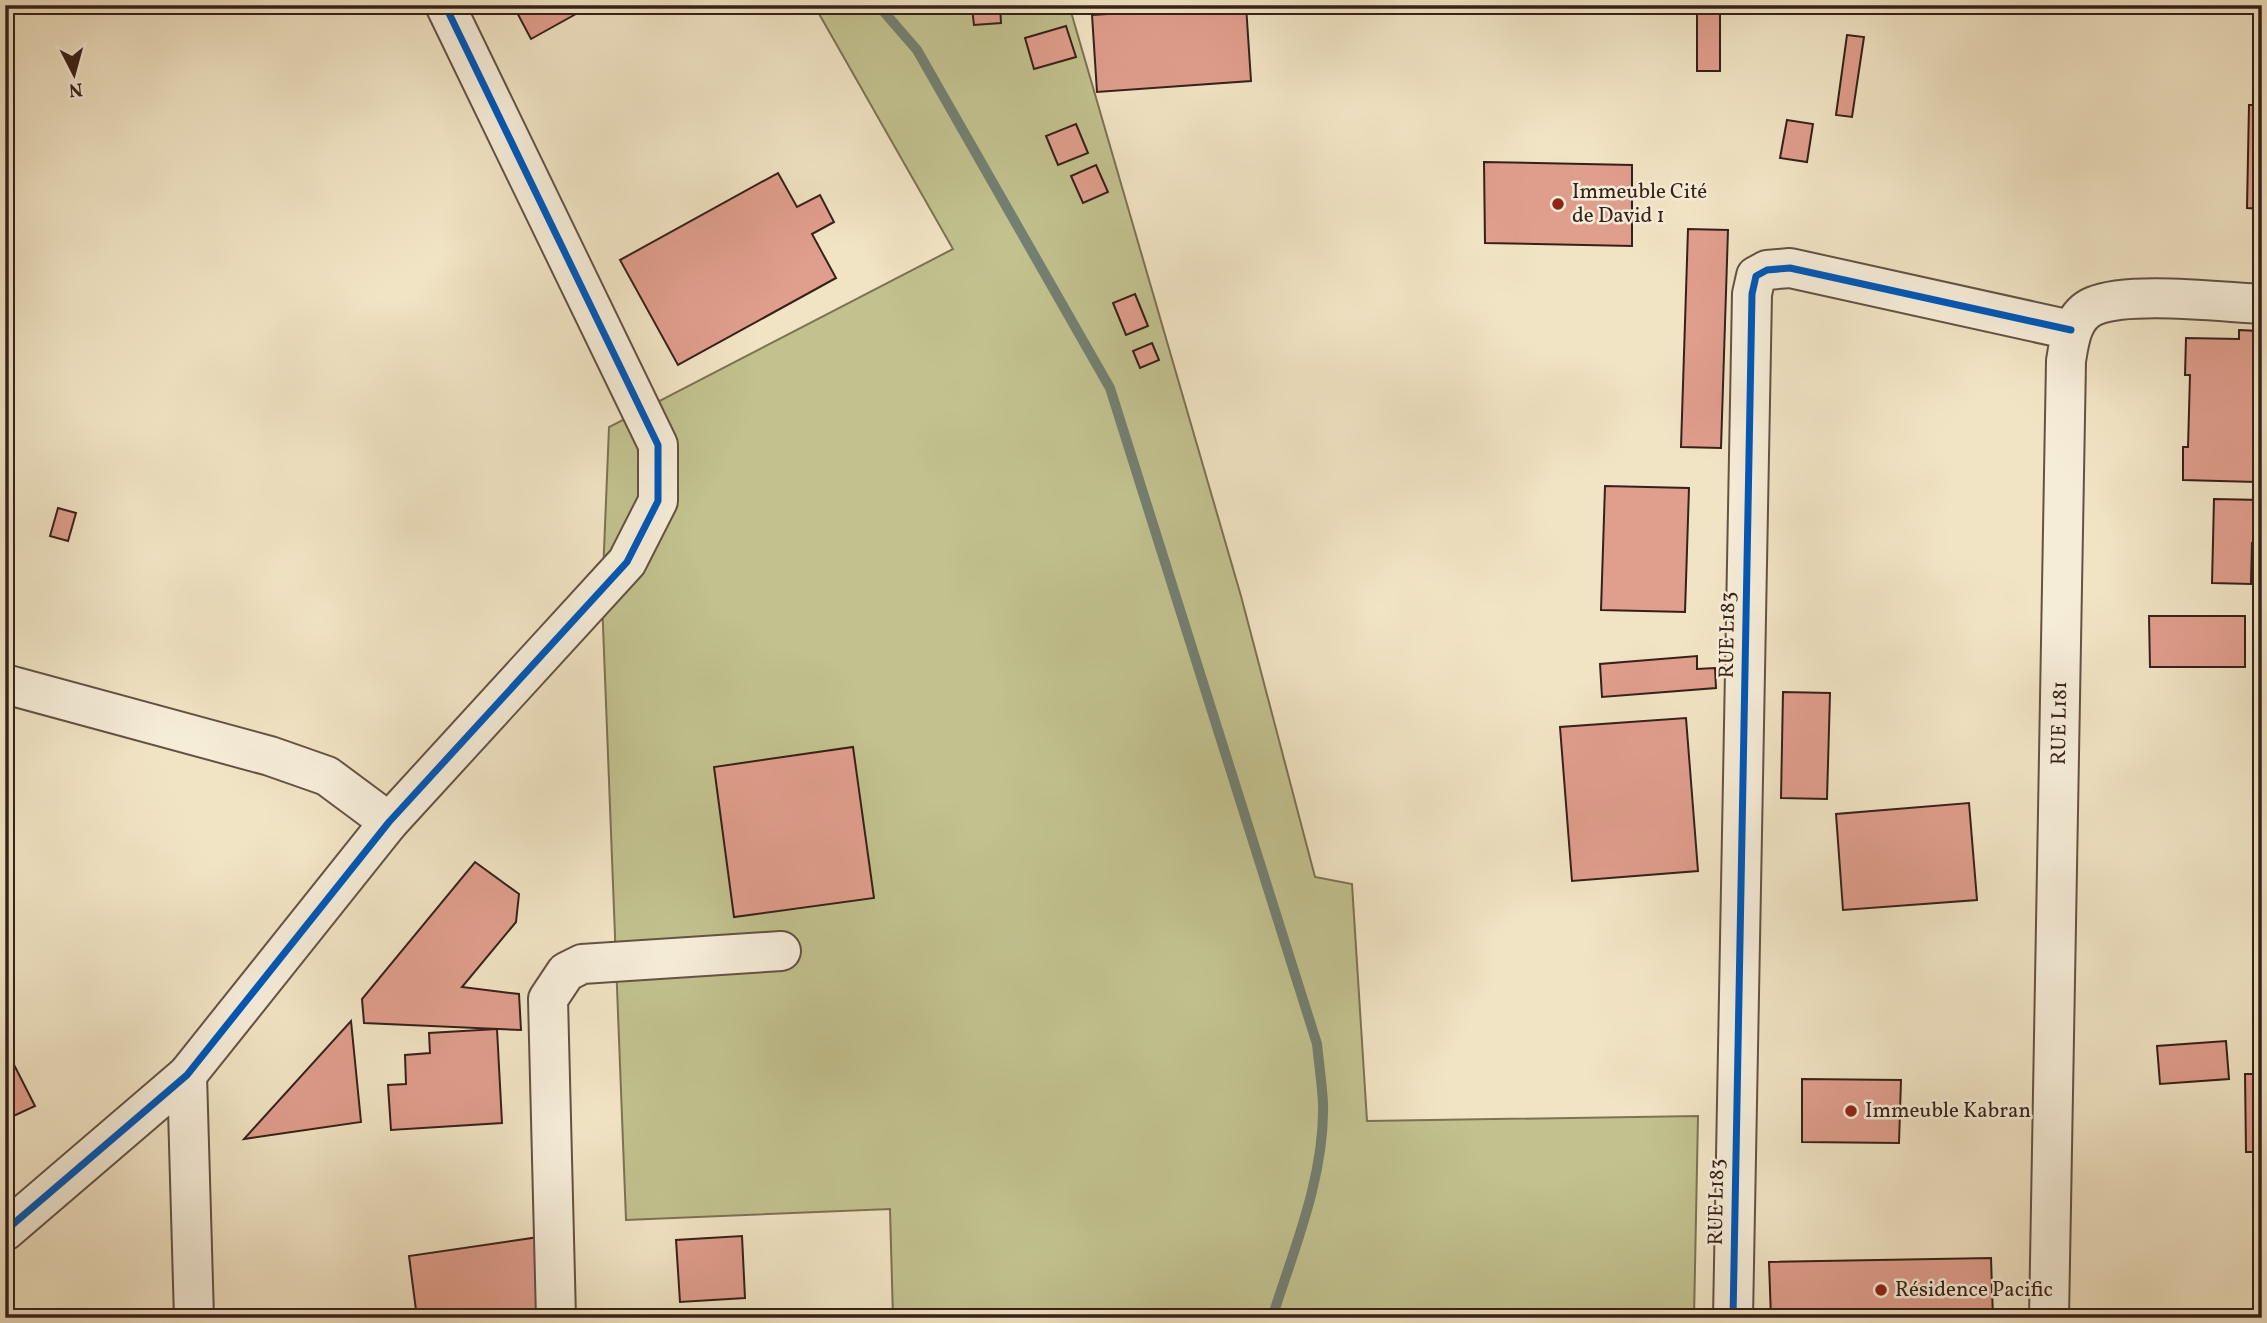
<svg xmlns="http://www.w3.org/2000/svg" width="2267" height="1323" viewBox="0 0 2267 1323" font-family="Vollkorn,serif">
  <style>
    .grass { fill: #c2c28f; stroke: #7c7254; stroke-width: 2 }
    .lines { fill: none; stroke-linecap: round; stroke-linejoin: round }
    .stream { stroke: #738072; stroke-width: 10 }
    .building { fill: #e09e8d; stroke: #362118; stroke-width: 2 }
    .minor-casing { stroke: #655243; stroke-width: 42 }
    .minor { stroke: #f6edd9; stroke-width: 38 }
    .cycleway-casing { stroke: #f6edd9; stroke-width: 11 }
    .cycleway { stroke: #0057b8; stroke-width: 7 }
    .poi-dot { fill: #8f2418; stroke: #f6edd9; stroke-width: 2.5 }
    .labels { text-anchor: middle; dominant-baseline: central; stroke-width: 5; stroke-linejoin: round; paint-order: stroke }
    .poi-label { font-size: 21px; fill: #362118; stroke: #f6edd9; text-anchor: start }
    .street-label { font-size: 21px; fill: #362118; stroke: #f6edd9 }
  </style>
  <rect width="100%" height="100%" fill="#f1e4c4"/>
  <filter id="stains"><feTurbulence type="fractalNoise" baseFrequency=".00286" numOctaves="4"/><feColorMatrix values="0 0 0 0 .2 0 0 0 0 .09 0 0 0 0 .02 0 0 0 .5 -.17"/></filter>
  <radialGradient id="worn" r=".72"><stop offset=".6" stop-color="#630" stop-opacity="0"/><stop offset="1" stop-color="#630" stop-opacity=".3"/></radialGradient>
  <polygon class="grass" points="814,5 1069,5 1241,596 1315,877 1352,884 1367,1121 1698,1116 1694,1318 893,1318 890,1209 626,1220 602,600 609,427 953,249"/>
  <g class="lines">
    <path class="stream" d="M878,5L917,50L1110,388L1317,1044C1319,1064 1322,1084 1323,1103C1325,1176 1294,1249 1272,1318"/>
  </g>
  <g class="building">
    <polygon points="513,5 592,5 531,39"/>
    <polygon points="1000,5 1001,23 974,25 972,8"/>
    <polygon points="1246,5 1251,81 1097,92 1092,15"/>
    <rect x="1697" y="5" width="23" height="66"/>
    <polygon points="1066,26 1076,57 1034,69 1025,38"/>
    <polygon points="1847,35 1864,37 1852,117 1836,115"/>
    <polygon points="2249,105 2262,105 2262,209 2247,208"/>
    <polygon points="1787,120 1813,124 1807,162 1780,158"/>
    <polygon points="1076,124 1088,153 1058,165 1046,136"/>
    <polygon points="1484,162 1632,165 1632,246 1485,243"/>
    <polygon points="1096,165 1108,192 1083,203 1071,176"/>
    <polygon points="778,173 797,207 820,195 834,222 812,234 836,278 678,365 620,260"/>
    <polygon points="1688,229 1728,230 1721,448 1681,447"/>
    <polygon points="1135,294 1148,326 1126,335 1113,303"/>
    <polygon points="2239,330 2259,331 2256,482 2183,480 2183,447 2188,447 2190,375 2185,375 2186,338 2239,339"/>
    <polygon points="1152,343 1159,360 1140,368 1133,351"/>
    <polygon points="1605,486 1689,488 1685,612 1601,610"/>
    <polygon points="2214,499 2262,500 2262,544 2252,543 2251,584 2212,583"/>
    <polygon points="58,508 76,513 68,541 50,536"/>
    <polygon points="2149,616 2245,616 2245,667 2150,667"/>
    <polygon points="1697,656 1697,669 1715,668 1716,688 1602,697 1600,664"/>
    <polygon points="1783,692 1830,693 1827,799 1781,798"/>
    <polygon points="1686,718 1698,871 1572,881 1560,727"/>
    <polygon points="853,747 874,898 734,917 714,767"/>
    <polygon points="1969,803 1977,900 1843,910 1836,814"/>
    <polygon points="475,862 519,894 516,922 462,987 519,994 521,1030 364,1023 362,999"/>
    <polygon points="351,1021 361,1122 244,1139"/>
    <polygon points="497,1029 502,1123 391,1130 388,1085 406,1084 405,1055 430,1053 429,1033"/>
    <polygon points="2226,1041 2229,1079 2160,1084 2157,1046"/>
    <polygon points="5,1047 35,1106 5,1120"/>
    <polygon points="2245,1074 2262,1074 2262,1152 2246,1152"/>
    <polygon points="1802,1079 1901,1080 1899,1143 1802,1142"/>
    <polygon points="742,1236 745,1298 680,1302 676,1240"/>
    <polygon points="539,1237 550,1315 529,1318 417,1318 409,1256"/>
    <polygon points="1991,1258 1993,1318 1771,1318 1769,1262"/>
  </g>
  <g class="lines">
    <g class="minor-casing">
      <g id="minor">
        <polyline points="5,684 270,756 327,776 389,822"/>
        <polyline points="187,1075 194,1318"/>
        <polyline points="5,1231 187,1075 389,822 627,562 658,501 658,445 445,5"/>
        <polyline points="556,1318 548,999 566,972 582,964 781,951"/>
        <polyline points="1733,1318 1752,294 1756,276 1767,270 1790,268 2071,330"/>
        <path d="M2049,1318L2066,361C2069,342 2072,315 2094,306C2130,291 2220,302 2262,304"/>
      </g>
    </g>
    <use href="#minor" class="minor"/>
    <g class="cycleway-casing">
      <g id="cycleway">
        <polyline points="5,1231 187,1075 389,822 627,562 658,501 658,445 445,5"/>
        <polyline points="1733,1318 1752,294 1756,276 1767,270 1790,268 2071,330"/>
      </g>
    </g>
    <use href="#cycleway" class="cycleway"/>
  </g>
  <g class="poi-dot">
    <circle cx="1558" cy="204" r="7"/>
    <circle cx="1851" cy="1111" r="7"/>
    <circle cx="1881" cy="1290" r="7"/>
  </g>
  <g class="labels">
    <g class="poi-label">
      <text x="1572" y="192">Immeuble Cité<tspan x="1572" dy="24">de David 1</tspan></text>
      <text x="1865" y="1111">Immeuble Kabran</text>
      <text x="1895" y="1290">Résidence Pacific</text>
    </g>
    <g class="street-label">
      <text transform="translate(1728 635) rotate(-89)">RUE L183</text>
      <text transform="translate(2060 723) rotate(-89)">RUE L181</text>
      <text transform="translate(1717 1202) rotate(-89)">RUE L183</text>
    </g>
  </g>
  <rect width="2267" height="1323" fill="none" stroke="#f1e4c4" stroke-width="28"/>
  <rect x="7" y="7" width="2253" height="1309" fill="none" stroke="#362118" stroke-width="3.5"/>
  <rect x="14" y="14" width="2239" height="1295" fill="none" stroke="#362118" stroke-width="2"/>
  <g transform="translate(74 74) rotate(174)" stroke="#f6edd9" stroke-width="5" paint-order="stroke">
  <path d="M0-5L12 26L0 18L-12 26Z" fill="#362118"/>
  <text y="-10" font-size="19" font-weight="bold" text-anchor="middle" fill="#362118">N</text>
  </g>
  <rect width="100%" height="100%" filter="url(#stains)"/>
  <rect width="100%" height="100%" fill="url(#worn)"/>
</svg>
